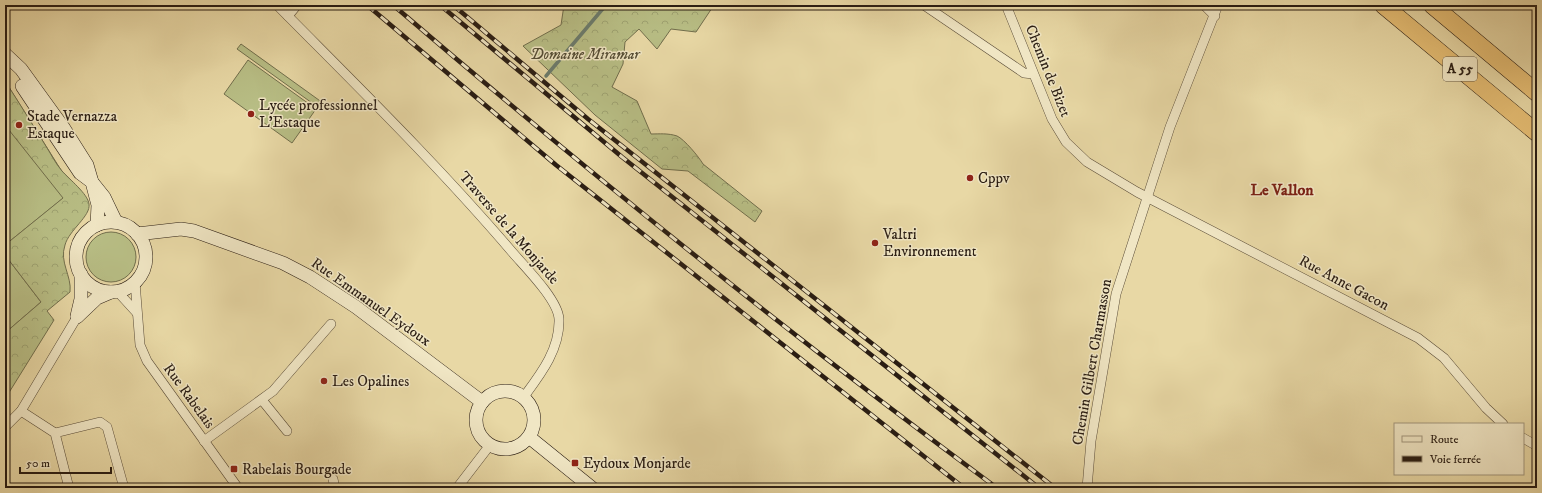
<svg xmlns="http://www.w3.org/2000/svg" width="1542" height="493" viewBox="0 0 1542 493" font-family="'IM FELL DW Pica',serif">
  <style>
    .grass { fill: #b8be85; stroke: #716e4c }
    .forest { fill: url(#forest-crowns); stroke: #716e4c }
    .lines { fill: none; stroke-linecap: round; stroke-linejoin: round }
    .stream { stroke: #6b7b6c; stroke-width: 3.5 }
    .street-casing { stroke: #5a4c38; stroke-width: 10 }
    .secondary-casing { stroke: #2a1d13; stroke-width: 14 }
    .highway-casing { stroke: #2a1d13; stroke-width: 18 }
    .street { stroke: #f0e6c4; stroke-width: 9 }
    .secondary { stroke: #f0e6c4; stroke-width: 13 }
    .highway { stroke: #e4bc72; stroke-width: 17 }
    .rail-casing { stroke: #2a1d13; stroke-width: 4.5 }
    .rail { stroke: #f0e6c4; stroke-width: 3; stroke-dasharray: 9; stroke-linecap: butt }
    .poi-dot { fill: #8f2418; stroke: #f0e6c4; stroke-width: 1.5 }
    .labels { text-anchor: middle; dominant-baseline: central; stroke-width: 3; stroke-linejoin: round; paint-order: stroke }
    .shield { fill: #f0e6c4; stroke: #655948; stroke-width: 1 }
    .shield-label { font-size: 14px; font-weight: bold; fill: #2a1d13 }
    .park-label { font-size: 15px; font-style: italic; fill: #554d35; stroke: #f0e6c4 }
    .street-label { font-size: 15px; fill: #2a1d13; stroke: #f0e6c4 }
    .poi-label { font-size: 15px; fill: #2a1d13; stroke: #f0e6c4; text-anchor: start }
    .neighbourhood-label { font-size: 16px; font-weight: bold; fill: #7a1f14; stroke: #f0e6c4 }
  </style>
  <defs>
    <pattern id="forest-crowns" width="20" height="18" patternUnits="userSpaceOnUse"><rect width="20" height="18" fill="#b8be85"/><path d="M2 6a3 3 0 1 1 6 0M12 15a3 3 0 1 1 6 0" fill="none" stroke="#9ea372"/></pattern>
  </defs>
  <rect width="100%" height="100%" fill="#e8d8a5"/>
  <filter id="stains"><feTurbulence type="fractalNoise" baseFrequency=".005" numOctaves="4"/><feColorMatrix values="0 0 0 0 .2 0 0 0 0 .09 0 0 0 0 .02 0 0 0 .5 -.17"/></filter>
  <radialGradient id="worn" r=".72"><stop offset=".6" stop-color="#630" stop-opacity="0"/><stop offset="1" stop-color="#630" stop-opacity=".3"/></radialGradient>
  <g class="grass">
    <polygon points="241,44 323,103 319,108 237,49"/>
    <polygon points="248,60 316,109 292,143 224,94"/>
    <polygon points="5,81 61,170 77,187 5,245"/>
    <circle cx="111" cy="257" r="25"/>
    <polygon points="5,255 41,302 5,333"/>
  </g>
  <g class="forest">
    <path d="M564,5H714L696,32L671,29L657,49L639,29L625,42L623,64L612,87L637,101L651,134C659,134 668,133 677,136C684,139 699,157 703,164L762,211L755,222L688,171L662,169L595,115L523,46L561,25Z"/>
    <path d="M5,81C18,101 31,122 44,143C50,152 55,163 62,171C69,179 88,194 89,204C91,216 69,230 65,245C59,262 72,276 70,292L47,311L54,320L5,399V333L41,302L5,255V245L63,198L5,125Z"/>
  </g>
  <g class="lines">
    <polyline class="stream" points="546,76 606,5"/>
    <g class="street-casing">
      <g id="street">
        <path d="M277,5C358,87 438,165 513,253C526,268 558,300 559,319C560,350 540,375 523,398"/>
        <polyline points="924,5 1024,73 1033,74"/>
        <polyline points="1006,5 1052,119 1066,142 1087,162 1137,192 1418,338 1444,358 1486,408 1503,424"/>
        <polyline points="1204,5 1215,16"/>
        <polyline points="288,16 297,5"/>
        <polyline points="135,282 140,345 147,361 238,488"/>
        <polyline points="117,291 137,313"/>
        <polyline points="262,400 287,431"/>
        <polyline points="21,411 55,433 69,488"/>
        <polyline points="5,427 21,411 77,317"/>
        <polyline points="55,433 100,422 107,427 124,488"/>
        <polyline points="1523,438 1537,446"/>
        <polyline points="204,441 273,391 331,324"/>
        <polyline points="333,479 335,488"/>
        <polyline points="457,488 490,445"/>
        <polyline points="1087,488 1091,441 1116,294 1170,127 1218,5"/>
      </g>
    </g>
    <g class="secondary-casing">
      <g id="secondary">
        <polyline points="5,54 21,69 63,127 87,165 92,182 104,197 116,222"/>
        <polyline points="22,86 80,173 92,182 98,205 97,225"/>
        <circle cx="111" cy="257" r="35"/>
        <polyline points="137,234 181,229 194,231 283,263 310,277 356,307 482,402"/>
        <polyline points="77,316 81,299 81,274"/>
        <polyline points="77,317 97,298 111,292"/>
        <circle cx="505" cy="420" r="29"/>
        <polyline points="529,437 592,488"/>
      </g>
    </g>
    <g class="highway-casing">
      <g id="highway">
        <polyline points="1383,5 1537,133"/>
        <polyline points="1432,5 1537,93"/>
      </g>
    </g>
    <use href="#street" class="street"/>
    <use href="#secondary" class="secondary"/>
    <use href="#highway" class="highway"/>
    <g class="rail-casing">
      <g id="rail">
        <polyline points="367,5 556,165 964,488"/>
        <path d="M393,5C589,173 790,335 997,488"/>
        <polyline points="440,5 622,157 1039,488"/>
        <polyline points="453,5 588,119 1055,488"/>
      </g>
    </g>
    <use href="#rail" class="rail"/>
  </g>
  <g class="poi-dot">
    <circle cx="251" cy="114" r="4"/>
    <circle cx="19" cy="125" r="4"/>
    <circle cx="970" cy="178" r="4"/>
    <circle cx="875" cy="243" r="4"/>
    <circle cx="324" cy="381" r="4"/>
    <rect x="571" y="459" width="8" height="8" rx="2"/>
    <rect x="230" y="465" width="8" height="8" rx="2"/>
  </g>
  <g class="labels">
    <rect class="shield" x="1443" y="57" width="34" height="24" rx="3"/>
    <g class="shield-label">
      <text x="1460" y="69">A 55</text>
    </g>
    <g class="park-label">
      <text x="585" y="54">Domaine Miramar</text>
    </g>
    <g class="street-label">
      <text transform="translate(1048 71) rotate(68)">Chemin de Bizet</text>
      <text transform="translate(509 228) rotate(49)">Traverse de la Monjarde</text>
      <text transform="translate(1344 283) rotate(28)">Rue Anne Gacon</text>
      <text transform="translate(371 302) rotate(35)">Rue Emmanuel Eydoux</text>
      <text transform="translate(1092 362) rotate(-80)">Chemin Gilbert Charmasson</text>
      <text transform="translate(189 396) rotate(54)">Rue Rabelais</text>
    </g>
    <g class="poi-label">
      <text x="259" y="105">Lycée professionnel<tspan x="259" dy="17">L'Estaque</tspan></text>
      <text x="27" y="116">Stade Vernazza<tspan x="27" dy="17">Estaque</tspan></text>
      <text x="978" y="178">Cppv</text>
      <text x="883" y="234">Valtri<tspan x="883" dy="17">Environnement</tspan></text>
      <text x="332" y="381">Les Opalines</text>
      <text x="583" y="463">Eydoux Monjarde</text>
      <text x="242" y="469">Rabelais Bourgade</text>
    </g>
    <g class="neighbourhood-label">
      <text x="1282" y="190">Le Vallon</text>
    </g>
  </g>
  <rect width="1542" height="493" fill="none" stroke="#e8d8a5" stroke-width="20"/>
  <rect x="6" y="6" width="1530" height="481" fill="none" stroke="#2a1d13" stroke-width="2"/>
  <rect x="10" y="10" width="1522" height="473" fill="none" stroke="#2a1d13"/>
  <rect x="1394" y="423" width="130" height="52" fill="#f0e6c4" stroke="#a1967d"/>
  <rect x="1402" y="436" width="20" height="6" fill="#f0e6c4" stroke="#a1967d"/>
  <text x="1430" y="443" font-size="12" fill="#2a1d13">Route</text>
  <rect x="1402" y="456" width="20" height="6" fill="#2a1d13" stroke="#a1967d"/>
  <text x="1430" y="463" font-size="12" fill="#2a1d13">Voie ferrée</text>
  <path d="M20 467v6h91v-6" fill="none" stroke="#2a1d13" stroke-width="2"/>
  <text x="26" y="467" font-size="12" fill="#2a1d13" stroke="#f0e6c4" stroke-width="3" paint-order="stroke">50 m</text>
  <rect width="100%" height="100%" filter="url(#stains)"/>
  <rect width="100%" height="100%" fill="url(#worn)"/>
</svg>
